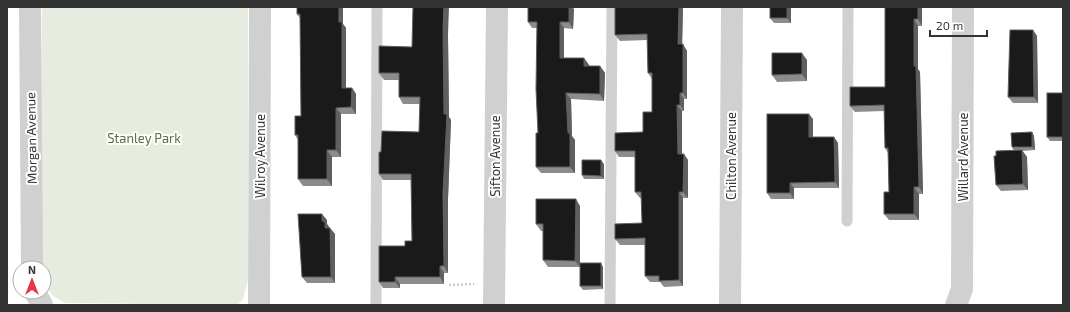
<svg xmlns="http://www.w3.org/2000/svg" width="1070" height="312" viewBox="0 0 1070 312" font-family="'Exo 2',sans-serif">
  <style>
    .green { fill: #e6ecdf }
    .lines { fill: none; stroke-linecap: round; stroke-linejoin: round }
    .path { stroke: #cdcdcd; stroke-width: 2.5; stroke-dasharray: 2 2; stroke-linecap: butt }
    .lane { stroke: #d0d0d0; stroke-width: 11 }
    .street { stroke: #d0d0d0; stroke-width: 22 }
    .wall { fill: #8c8c8c }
    .shaded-wall { fill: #5f5f5f }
    .building { fill: #1a1a1a; stroke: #5f5f5f }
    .labels { text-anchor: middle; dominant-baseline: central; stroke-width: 4; stroke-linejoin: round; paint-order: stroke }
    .street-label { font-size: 13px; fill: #333; stroke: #fff }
    .park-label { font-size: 13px; fill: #56703f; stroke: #fff }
  </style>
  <rect width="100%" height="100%" fill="#fff"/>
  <polygon class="green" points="42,7 248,7 248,280 243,299 237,305 65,303 53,296 45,286 44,268 40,268"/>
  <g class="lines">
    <polyline class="path" points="449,285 474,284"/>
    <g class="lane">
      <polyline points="847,221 848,7"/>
      <polyline points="376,305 377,7"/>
      <polyline points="610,305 612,7"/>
    </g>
    <g class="street">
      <polyline points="30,7 32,268"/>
      <polyline points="35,292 42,305"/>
      <polyline points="259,305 260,7"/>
      <polyline points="494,305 497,7"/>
      <polyline points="730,305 732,7"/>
      <polyline points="956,305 962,289 963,7"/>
    </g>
  </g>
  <g class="wall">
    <polygon points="297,7 343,7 343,24 346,28 346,88 352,88 356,94 356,114 341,114 341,157 332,157 332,186 303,186 298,179 298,140 295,135 301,116 300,18 297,14"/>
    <polygon points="683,7 682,44 687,51 687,99 684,99 684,111 682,111 682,154 688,160 688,198 683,198 683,286 664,287 660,282 650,282 645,276 645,245 620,245 615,239 642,223 642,198 640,198 635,192 635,157 619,157 615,151 643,132 652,112 652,79 648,73 647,40 620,41 615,35"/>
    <polygon points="770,7 791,7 791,23 774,23 770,18"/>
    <polygon points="885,7 922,7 922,26 918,26 918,69 920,72 923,194 919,194 919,220 889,220 884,214 889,192 888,153 885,148 884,111 855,112 850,106 885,87"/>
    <polygon points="574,9 573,29 564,28 564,58 584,58 589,65 589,66 600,66 605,73 604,101 571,99 572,136 575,140 575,173 541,173 536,167 538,133 537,28 532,28 528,22"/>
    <polygon points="1033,30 1037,36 1038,103 1013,103 1008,97"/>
    <polygon points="448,35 449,117 451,120 448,199 448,273 444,273 444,284 400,284 400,288 383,288 379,282 405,246 412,241 411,180 383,180 379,174 381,152 419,132 420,104 403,104 399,97 399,80 384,80 379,73 412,47"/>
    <polygon points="807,60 807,81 777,82 772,75"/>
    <polygon points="1063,93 1063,141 1050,141 1047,137"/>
    <polygon points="813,119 813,137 834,137 838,143 839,188 794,188 794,199 771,199 767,193"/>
    <polygon points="1032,132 1034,136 1035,150 1022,151 1027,157 1028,190 1001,191 996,185 996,156 1014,151 1012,147"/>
    <polygon points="604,164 604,179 584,179 582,175"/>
    <polygon points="580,206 580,263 603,267 603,289 583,290 580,286 580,267 548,267 543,260 543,231 541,231 536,224"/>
    <polygon points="327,220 327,224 329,228 330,228 335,234 335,283 307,283 302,277"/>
  </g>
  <g class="shaded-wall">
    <polygon points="339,7 343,7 343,24 346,28 346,94 342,88"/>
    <polygon points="444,7 449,7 448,35 449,117 451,120 448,199 448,273 444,266 443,29"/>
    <polygon points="569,7 572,7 574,9 573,29 569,22"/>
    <polygon points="679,7 683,7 682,51 678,44"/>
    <polygon points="787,7 791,7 791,23 787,18"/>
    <polygon points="918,7 922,7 922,26 918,19"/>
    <polygon points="914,19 918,26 918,69 920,72 923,194 919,187 914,66"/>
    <polygon points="560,22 564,28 564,65 560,58"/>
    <polygon points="1033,30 1037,36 1038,103 1034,97"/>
    <polygon points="683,44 687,51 687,99 683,93"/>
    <polygon points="802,53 807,60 807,81 802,74"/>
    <polygon points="584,58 589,65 589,73 584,66"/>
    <polygon points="600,66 605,73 604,101 600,94"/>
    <polygon points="352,88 356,94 356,114 351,107"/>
    <polygon points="566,93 571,99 572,136 575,140 575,173 570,167 568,133"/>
    <polygon points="680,93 684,99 684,111 680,105"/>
    <polygon points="677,105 682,111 682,160 678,154"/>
    <polygon points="336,108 341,114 341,157 336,150"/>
    <polygon points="809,114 813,119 813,143 809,137"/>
    <polygon points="1032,132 1034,136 1035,150 1032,147"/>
    <polygon points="834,137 838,143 839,188 835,182"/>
    <polygon points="327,150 332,157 332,186 327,179"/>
    <polygon points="1022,150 1027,157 1028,190 1023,184"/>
    <polygon points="684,154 688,160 688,198 683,192"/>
    <polygon points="601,160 604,164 604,179 601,176"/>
    <polygon points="790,183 794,188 794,199 790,193"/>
    <polygon points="914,187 919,194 919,220 914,214"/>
    <polygon points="679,192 683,198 683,286 679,280"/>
    <polygon points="576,199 580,206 580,267 575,261"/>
    <polygon points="322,214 327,220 327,224 330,228 325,228 322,221"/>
    <polygon points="330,228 335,234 335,283 331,277"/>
    <polygon points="601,263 603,267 603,289 601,286"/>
    <polygon points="440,266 444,273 444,284 440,277"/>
    <polygon points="395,277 400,284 400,288 395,282"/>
  </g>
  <g class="building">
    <polygon points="297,7 339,7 339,22 342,22 342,88 352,88 351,107 336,108 336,150 327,150 327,179 298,179 298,135 295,135 295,116 301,116 300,14 297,14"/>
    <polygon points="413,7 444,7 443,29 444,114 447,114 443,193 444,266 440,266 440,277 395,277 395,282 379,282 379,246 405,246 405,241 412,241 411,174 379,174 379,152 381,152 382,131 419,132 420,97 399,97 399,73 379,73 379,46 412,47"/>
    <polygon points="528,7 569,7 569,22 560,22 560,58 584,58 584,66 600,66 600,94 566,93 568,133 570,133 570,167 536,167 536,133 538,133 536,89 537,22 528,22"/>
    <polygon points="615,7 679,7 678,44 683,44 683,93 680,93 680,105 677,105 678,154 684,154 683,192 679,192 679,280 659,281 659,276 645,276 645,238 615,239 615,224 642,223 641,192 635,192 635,151 615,151 615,133 643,132 643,112 652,112 652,73 648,73 647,34 615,35"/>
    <rect x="770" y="7" width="17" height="11"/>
    <polygon points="885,7 918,7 918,19 914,19 914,66 916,66 919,187 914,187 914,214 884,214 884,192 889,192 888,148 885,148 884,105 850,106 850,87 885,87"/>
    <polygon points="1010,30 1033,30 1034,97 1008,97"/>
    <polygon points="772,53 802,53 802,74 772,75"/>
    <rect x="1047" y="93" width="16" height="44"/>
    <polygon points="767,114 809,114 809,137 834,137 835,182 790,183 790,193 767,193"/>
    <polygon points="1032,132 1032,147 1012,147 1011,133"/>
    <polygon points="1022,150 1023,184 996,185 994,156 996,156 996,151"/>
    <polygon points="582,160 601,160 601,176 582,175"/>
    <polygon points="536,199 576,199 575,261 543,260 543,224 536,224"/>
    <polygon points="298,214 322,214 322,221 325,222 325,228 330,228 331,277 302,277"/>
    <rect x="580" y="263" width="21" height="23"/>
  </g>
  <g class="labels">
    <g class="street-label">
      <text transform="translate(31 138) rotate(-91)">Morgan Avenue</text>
      <text transform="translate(260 156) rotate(-90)">Wilroy Avenue</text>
      <text transform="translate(495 156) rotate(-90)">Sifton Avenue</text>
      <text transform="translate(731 156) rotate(-90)">Chilton Avenue</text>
      <text transform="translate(963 157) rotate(-90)">Willard Avenue</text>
    </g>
    <g class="park-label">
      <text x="144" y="138">Stanley Park</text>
    </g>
  </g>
  <rect width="1070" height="312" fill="none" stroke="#333333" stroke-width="16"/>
  <g transform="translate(32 280)"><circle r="19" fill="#ffffff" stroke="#adadad"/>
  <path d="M0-3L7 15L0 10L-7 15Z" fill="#e63946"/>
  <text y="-6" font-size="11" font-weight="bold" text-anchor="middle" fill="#333333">N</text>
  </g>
  <path d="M930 30v6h57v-6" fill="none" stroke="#333333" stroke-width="2"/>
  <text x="936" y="30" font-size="12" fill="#333333" stroke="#ffffff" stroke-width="3" paint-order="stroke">20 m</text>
</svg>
